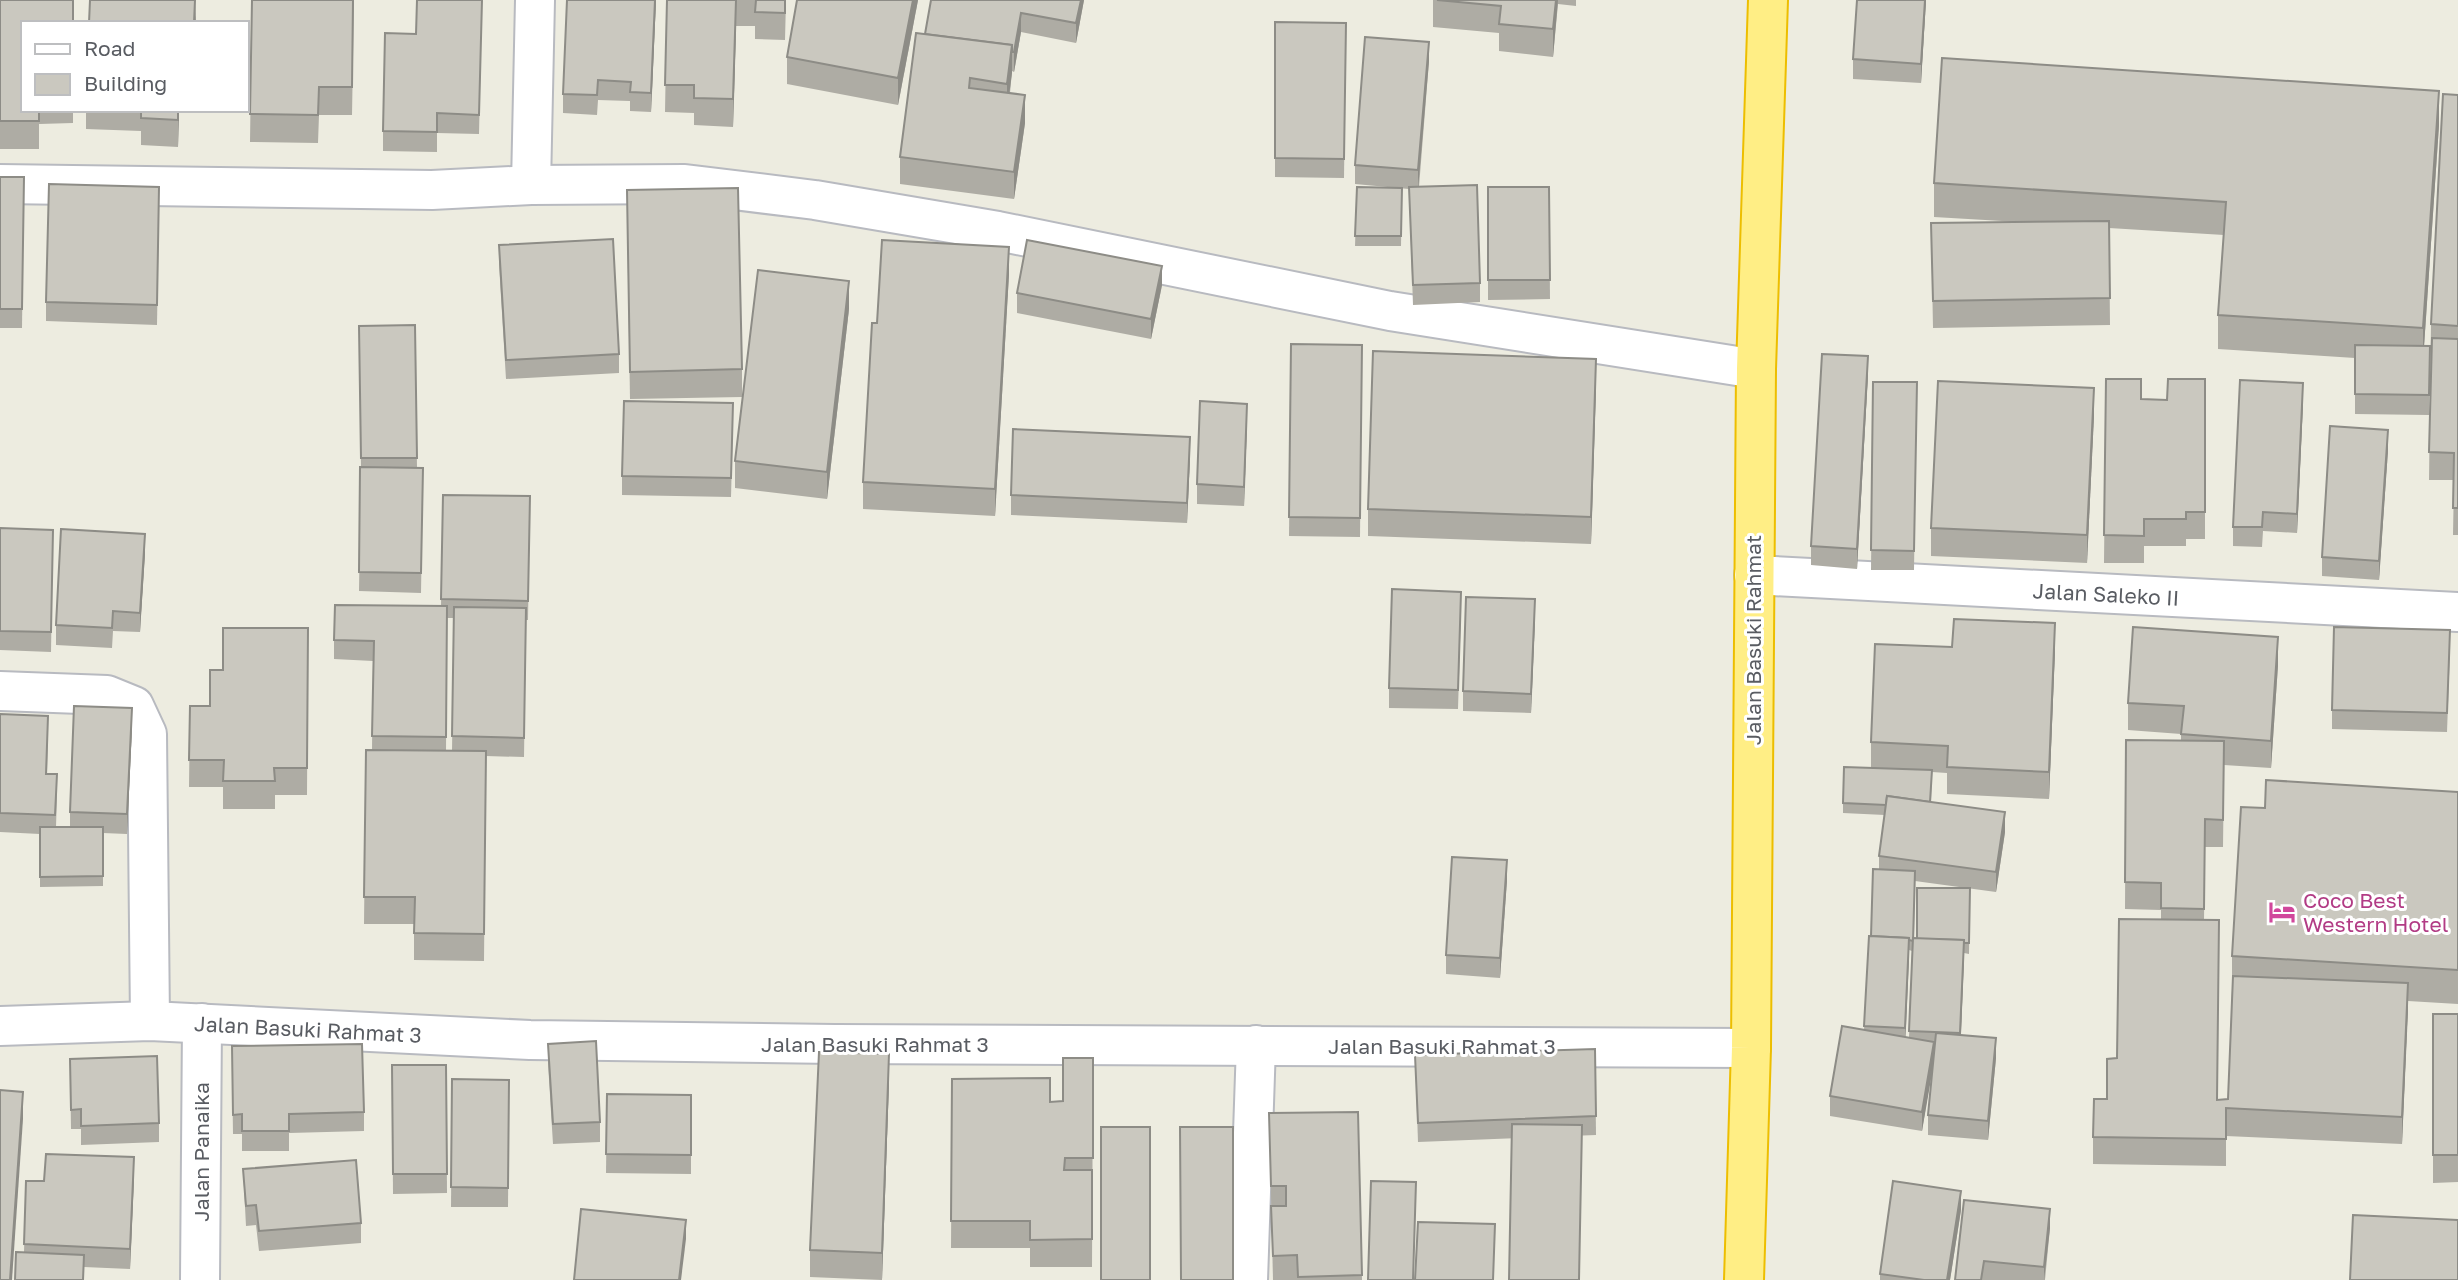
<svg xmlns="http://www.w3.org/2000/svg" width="2458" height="1280" viewBox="0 0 2458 1280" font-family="'Golos Text',sans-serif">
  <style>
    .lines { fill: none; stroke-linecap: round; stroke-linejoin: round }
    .street-casing { stroke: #b8bac0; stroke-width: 42 }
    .highway-casing { stroke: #edbe00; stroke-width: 42 }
    .street { stroke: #fff; stroke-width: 38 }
    .highway { stroke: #ffee85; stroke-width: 38 }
    .wall { fill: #aeaca4; fill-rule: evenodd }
    .shaded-wall { fill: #8d8c86 }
    .building { fill: #cac8bf; stroke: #8d8c86; stroke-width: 2 }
    .labels { text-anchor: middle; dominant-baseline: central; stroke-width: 6; stroke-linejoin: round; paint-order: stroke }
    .street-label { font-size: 21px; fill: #595c62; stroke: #fff }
    .hotel-label { font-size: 21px; fill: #b23c85; stroke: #fff; text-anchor: start }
  </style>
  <rect width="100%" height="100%" fill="#edece0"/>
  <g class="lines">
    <g class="street-casing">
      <g id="street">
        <polyline points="0,184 432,190 531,185 685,184 815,200 998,231 1390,311 1756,369"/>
        <polyline points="531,185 535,0"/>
        <polyline points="1754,575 2458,612"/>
        <polyline points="0,691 107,695 134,706 147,734 150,1021"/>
        <polyline points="0,1026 150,1021 530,1040 835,1044 1751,1048"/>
        <polyline points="200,1280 202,1023"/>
        <polyline points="1248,1280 1256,1045"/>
      </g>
    </g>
    <g class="highway-casing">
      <polyline id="highway" points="1744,1280 1751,1048 1756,369 1768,0"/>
    </g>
    <use href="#street" class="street"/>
    <use href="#highway" class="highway"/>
  </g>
  <g class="wall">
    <polygon points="0,0 23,110 73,110 73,123 39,124 39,149 0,149"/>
    <polygon points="252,0 354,0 352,115 319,115 318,143 250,142"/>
    <polygon points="482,0 479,134 437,133 437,152 383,151 383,131 416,34"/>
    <polygon points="656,0 651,112 630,111 630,101 598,100 597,115 563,113 563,94"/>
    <polygon points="667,0 786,0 785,40 755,39 755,26 736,26 733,127 694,125 694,113 665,112"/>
    <polygon points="797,0 918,0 898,105 787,84 787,57"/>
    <polygon points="1084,0 1076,43 1021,32 1014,72 1012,71 1010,93 1025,123 1014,199 900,184 900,157 925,34"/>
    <polygon points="1433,0 1576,0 1576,6 1558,4 1553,57 1499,51 1499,33 1433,27"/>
    <polygon points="1857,0 1926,0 1921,83 1853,79 1853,59"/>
    <polygon points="1275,22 1346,23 1344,178 1275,177"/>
    <polygon points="1429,61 1419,187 1480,283 1480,302 1413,305 1409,189 1355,184 1355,165"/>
    <polygon points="2458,95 2458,535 2453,535 2454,480 2429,480 2431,324"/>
    <polygon points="86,110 179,110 178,147 141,145 141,131 86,129"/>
    <polygon points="2439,125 2424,346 2430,346 2429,415 2355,414 2355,358 2218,349 2218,315 2224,235 2109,228 2110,325 1933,328 1931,223 2019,222 1934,217 1934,183"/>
    <polygon points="0,177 24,177 22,328 0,328"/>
    <polygon points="1357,187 1402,188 1401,246 1355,246"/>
    <polygon points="1488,187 1549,187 1550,299 1488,300"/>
    <polygon points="159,206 157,325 46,321 46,302"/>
    <polygon points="627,217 742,369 742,397 630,399"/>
    <polygon points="499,245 619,354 619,373 506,379 499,264"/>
    <polygon points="1009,274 995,516 863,509 863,482 877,323"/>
    <polygon points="1162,285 1151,339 1017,313 1017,293"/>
    <polygon points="849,309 827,499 735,488 735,461"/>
    <polygon points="415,325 417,468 423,468 421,593 359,591 361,467 359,326"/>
    <polygon points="1291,344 1362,345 1360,537 1289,536"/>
    <polygon points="1868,375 1857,569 1811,565 1811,546"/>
    <polygon points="2106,379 2141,399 2167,400 2205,379 2205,539 2186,539 2186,546 2144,546 2144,563 2104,563"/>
    <polygon points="1873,382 1917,382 1914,570 1871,570"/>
    <polygon points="1596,386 1591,544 1368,536 1368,509"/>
    <polygon points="2303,403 2297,533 2263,531 2262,547 2233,546 2233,527"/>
    <polygon points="2094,415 2087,563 1931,556 1931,528"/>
    <polygon points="733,422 731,497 622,495 622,476"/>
    <polygon points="1247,423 1244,506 1197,504 1197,484"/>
    <polygon points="2388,450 2379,580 2322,576 2322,557"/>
    <polygon points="1190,456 1187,523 1011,515 1011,495"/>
    <path d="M443,495L530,496L528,620H526L524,757L486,756L484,961L414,960V924H364L366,750H372L373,661L334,659V640L441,606ZM447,618H454L452,751H446Z"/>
    <polygon points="0,528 53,530 51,652 0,650"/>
    <polygon points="145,553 140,632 113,631 112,648 56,645 56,625"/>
    <polygon points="1461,611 1458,709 1389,708 1389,688"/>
    <polygon points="1535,619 1531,713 1463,711 1463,691"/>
    <polygon points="308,628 307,795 275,795 275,809 223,809 223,787 189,787 190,706 210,706 223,670"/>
    <polygon points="2450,649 2447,732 2332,729 2332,710"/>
    <path d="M2055,650L2049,799L1947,794V773L1932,772L1931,802L2005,832L1996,892L1915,881L1914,938L1917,939L1970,888L1969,954L1964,953L1961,1035L1996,1058L1988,1140L1928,1135V1115L1932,1068L1922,1131L1830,1116V1096L1864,1030L1869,936H1871L1879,869V856L1885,815L1843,813V803L1871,768V742ZM1909,950L1912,951L1909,1038L1905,1037Z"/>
    <polygon points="2278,665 2271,768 2224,765 2223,847 2205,847 2204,920 2217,1100 2228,1099 2232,990 2232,956 2265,808 2458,792 2458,1004 2408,1001 2402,1144 2226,1136 2226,1166 2093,1164 2093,1137 2107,1099 2117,1058 2161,919 2161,910 2125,909 2126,740 2181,740 2181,734 2128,730 2128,703"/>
    <polygon points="0,714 48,736 47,774 57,794 56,827 70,827 70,812 132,727 127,834 103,833 103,886 40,887 40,834 0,832"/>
    <polygon points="1507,880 1500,978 1446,974 1446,955"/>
    <polygon points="2433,1014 2458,1014 2458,1182 2433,1183"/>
    <polygon points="548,1044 600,1122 600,1142 553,1144 548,1063"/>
    <polygon points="1595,1049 1596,1135 1418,1142 1415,1055"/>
    <polygon points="1093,1058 1092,1267 1030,1267 1030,1248 951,1248 952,1079 1050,1102 1063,1101"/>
    <polygon points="70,1059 159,1123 159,1142 81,1145 81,1129 71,1129"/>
    <polygon points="232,1065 364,1112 364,1131 289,1133 289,1151 242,1151 242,1134 233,1134"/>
    <polygon points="392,1065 446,1065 447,1193 393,1194"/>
    <polygon points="452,1079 509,1080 508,1207 451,1207"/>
    <polygon points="889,1082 882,1280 810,1277 810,1250"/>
    <polygon points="607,1094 691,1095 691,1174 606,1173"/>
    <polygon points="1358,1112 1362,1280 1273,1280 1269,1113"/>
    <polygon points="243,1169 361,1223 361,1243 259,1251 256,1225 246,1226"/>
    <polygon points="134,1177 130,1269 84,1267 84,1280 15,1280 24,1252 26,1181 44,1181"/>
    <polygon points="1964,1200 2050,1228 2045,1280 1955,1280"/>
    <polygon points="1961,1210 1950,1280 1880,1280 1880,1274"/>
  </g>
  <g class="shaded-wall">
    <polygon points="195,0 196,23 194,23"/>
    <polygon points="655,0 656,0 651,112 651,93"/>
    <polygon points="736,0 736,26 733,127 733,99"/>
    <polygon points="913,0 918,0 898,105 898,78"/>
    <polygon points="1081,0 1084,0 1076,43 1076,23"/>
    <polygon points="1556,0 1558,0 1553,57 1553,29"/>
    <polygon points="1925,0 1926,0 1921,83 1921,64"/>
    <polygon points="1021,13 1021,32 1014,72 1014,52"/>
    <polygon points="1429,42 1429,61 1418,189 1418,170"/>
    <polygon points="1012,45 1012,73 1007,111 1007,84"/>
    <polygon points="2439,91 2439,125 2423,362 2423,328"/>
    <polygon points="1025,95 1025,123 1014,199 1014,172"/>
    <polygon points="178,110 179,110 178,147"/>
    <polygon points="1009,247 1009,274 995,516 995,489"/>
    <polygon points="1162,266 1162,285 1151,339 1151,319"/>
    <polygon points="849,281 849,309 827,499 827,472"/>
    <polygon points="1868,356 1868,375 1857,569 1857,549"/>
    <polygon points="1596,359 1596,386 1591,544 1591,517"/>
    <polygon points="2303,383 2303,403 2297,533 2297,514"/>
    <polygon points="2094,388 2094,415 2087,563 2087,535"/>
    <polygon points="1247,404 1247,423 1244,506 1244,487"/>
    <polygon points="2388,430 2388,450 2379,580 2379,561"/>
    <polygon points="1190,437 1190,456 1187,523 1187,503"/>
    <polygon points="145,534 145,553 140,632 140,613"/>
    <polygon points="1535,599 1535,619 1531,713 1531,694"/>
    <polygon points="2055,623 2055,650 2049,799 2049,772"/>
    <polygon points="2278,637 2278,665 2271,768 2271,741"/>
    <polygon points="132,708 132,727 127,834 127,814"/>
    <polygon points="2005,812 2005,832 1996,892 1996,872"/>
    <polygon points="1507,860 1507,880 1500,978 1500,958"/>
    <polygon points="1909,938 1909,958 1905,1048 1905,1028"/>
    <polygon points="1964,940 1964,960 1960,1052 1960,1033"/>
    <polygon points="2408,983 2408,1011 2402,1144 2402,1117"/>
    <polygon points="1996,1038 1996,1058 1988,1140 1988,1121"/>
    <polygon points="1934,1042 1934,1062 1922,1131 1922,1112"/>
    <polygon points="889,1054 889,1082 882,1280 882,1253"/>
    <polygon points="23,1092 23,1119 12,1280 10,1280"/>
    <polygon points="134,1157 134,1177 130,1269 130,1249"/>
    <polygon points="1961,1191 1961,1210 1950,1280 1947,1280"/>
    <polygon points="2050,1209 2050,1228 2044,1280 2044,1267"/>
    <polygon points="686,1220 686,1239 681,1280 679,1280"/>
  </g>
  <g class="building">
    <polygon points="0,0 73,0 73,23 23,23 23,110 39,110 39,121 0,121"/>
    <polygon points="90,0 195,0 194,23 89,23"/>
    <polygon points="252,0 353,0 352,87 319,87 318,115 250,114"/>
    <polygon points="417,0 482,0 479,115 437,113 437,132 383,131 385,33 416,34"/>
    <polygon points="567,0 655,0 651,93 630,92 631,82 598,80 597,95 563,94"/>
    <polygon points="667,0 736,0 733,99 694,98 694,85 665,85"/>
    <polygon points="756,0 785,0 785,13 755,12"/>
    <polygon points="797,0 913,0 898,78 787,57"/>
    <polygon points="931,0 1081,0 1076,23 1021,13 1014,52 1012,52 1012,45 925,34"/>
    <polygon points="1437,0 1556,0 1553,29 1499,24 1501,6"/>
    <polygon points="1857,0 1925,0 1921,64 1853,59"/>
    <polygon points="1275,22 1346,23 1344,159 1275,158"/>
    <polygon points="916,33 1012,45 1007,84 970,78 969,88 1025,95 1014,172 900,157"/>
    <polygon points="1365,37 1429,42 1418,170 1355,165"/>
    <polygon points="1942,58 2439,91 2423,328 2218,315 2226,202 1934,183"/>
    <polygon points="2443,94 2458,95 2458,326 2431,324"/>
    <polygon points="141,110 178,110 178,120 141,118"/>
    <polygon points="0,177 24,177 22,309 0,309"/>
    <polygon points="49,184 159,187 157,305 46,302"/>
    <polygon points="1477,185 1480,283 1413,285 1409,187"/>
    <polygon points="1357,187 1402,188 1401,236 1355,236"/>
    <polygon points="1488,187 1549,187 1550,280 1488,280"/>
    <polygon points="738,188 742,369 630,372 627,190"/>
    <polygon points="2109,221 2110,298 1933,301 1931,223"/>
    <polygon points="613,239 619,354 506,360 499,245"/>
    <polygon points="882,240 1009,247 995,489 863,482 872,323 877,323"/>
    <polygon points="1027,240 1162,266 1151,319 1017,293"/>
    <polygon points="758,270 849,281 827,472 735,461"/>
    <polygon points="415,325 417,458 361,458 359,326"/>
    <polygon points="2432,338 2458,339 2458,508 2453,508 2454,453 2429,452"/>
    <polygon points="1291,344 1362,345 1360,518 1289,517"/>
    <polygon points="2355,345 2430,346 2429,395 2355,394"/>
    <polygon points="1373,351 1596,359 1591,517 1368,509"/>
    <polygon points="1822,354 1868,356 1857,549 1811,546"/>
    <polygon points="2106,379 2141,379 2141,399 2167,400 2168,379 2205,379 2205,512 2186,512 2186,519 2144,519 2144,536 2104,535"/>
    <polygon points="2240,380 2303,383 2297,514 2263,512 2262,527 2233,527"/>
    <polygon points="1938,381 2094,388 2087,535 1931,528"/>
    <polygon points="1873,382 1917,382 1914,551 1871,550"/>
    <polygon points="624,401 733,403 731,478 622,476"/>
    <polygon points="1200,401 1247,404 1244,487 1197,484"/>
    <polygon points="2330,426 2388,430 2379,561 2322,557"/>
    <polygon points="1013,429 1190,437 1187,503 1011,495"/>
    <polygon points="360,467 423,468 421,573 359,572"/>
    <polygon points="443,495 530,496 528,601 441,599"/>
    <polygon points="0,528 53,530 51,632 0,631"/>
    <polygon points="61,529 145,534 140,613 113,611 112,628 56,625"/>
    <polygon points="1392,589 1461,592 1458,690 1389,688"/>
    <polygon points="1466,597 1535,599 1531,694 1463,691"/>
    <polygon points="335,605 447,606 446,737 372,736 374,641 334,640"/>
    <polygon points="454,607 526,608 524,738 452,736"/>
    <polygon points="1954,619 2055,623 2049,772 1947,767 1948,746 1871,742 1875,644 1952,647"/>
    <polygon points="2133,627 2278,637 2271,741 2181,734 2184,706 2128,703"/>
    <polygon points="2334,627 2450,630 2447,713 2332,710"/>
    <polygon points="223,628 308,628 307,768 274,768 275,781 223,781 224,760 189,760 190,706 210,706 210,670 223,670"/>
    <polygon points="74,706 132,708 127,814 70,812"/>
    <polygon points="0,714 48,716 46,774 57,774 55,815 0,813"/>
    <polygon points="2126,740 2224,741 2223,820 2205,819 2204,909 2161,908 2161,883 2125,882"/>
    <polygon points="366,750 486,751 484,934 414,933 415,897 364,897"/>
    <polygon points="1844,767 1932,770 1930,802 1887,796 1886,805 1843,803"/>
    <polygon points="2266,780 2458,792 2458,970 2232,956 2241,807 2265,808"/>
    <polygon points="1887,796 2005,812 1996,872 1879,856"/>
    <polygon points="40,827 103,827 103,876 40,877"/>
    <polygon points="1452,857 1507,860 1500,958 1446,955"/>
    <polygon points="1873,869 1915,871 1913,941 1909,940 1909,938 1871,936"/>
    <polygon points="1917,888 1970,888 1969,943 1964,943 1964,940 1917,939"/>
    <polygon points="2119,919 2219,920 2217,1100 2228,1099 2233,976 2408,983 2402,1117 2226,1108 2226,1139 2093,1137 2094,1099 2107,1099 2107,1059 2117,1058"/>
    <polygon points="1869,936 1909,938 1905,1028 1864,1026"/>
    <polygon points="1913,938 1964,940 1960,1033 1909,1031"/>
    <rect x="2433" y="1014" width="25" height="141"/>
    <polygon points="1842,1026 1934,1042 1922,1112 1830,1096"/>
    <polygon points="1936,1033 1996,1038 1988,1121 1928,1115"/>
    <polygon points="596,1041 600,1122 553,1124 548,1044"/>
    <polygon points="362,1044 364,1112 289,1114 289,1131 242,1131 242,1114 233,1115 232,1046"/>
    <polygon points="1595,1049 1596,1116 1418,1123 1415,1055"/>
    <polygon points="819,1052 889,1054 882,1253 810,1250"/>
    <polygon points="157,1056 159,1123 81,1126 81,1109 71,1110 70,1059"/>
    <polygon points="1063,1058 1093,1058 1093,1158 1065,1158 1064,1170 1092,1170 1092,1239 1030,1240 1030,1221 951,1221 952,1079 1050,1078 1050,1102 1063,1101"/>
    <polygon points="392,1065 446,1065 447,1174 393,1174"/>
    <polygon points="452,1079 509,1080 508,1188 451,1187"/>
    <polygon points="0,1090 23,1092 10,1280 0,1280"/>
    <polygon points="607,1094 691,1095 691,1155 606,1154"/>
    <polygon points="1358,1112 1362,1275 1298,1277 1297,1255 1273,1256 1271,1206 1286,1206 1286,1186 1271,1186 1269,1113"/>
    <polygon points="1512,1124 1582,1125 1579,1280 1509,1280"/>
    <rect x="1101" y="1127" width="49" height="153"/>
    <polygon points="1180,1127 1233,1127 1233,1280 1181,1280"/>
    <polygon points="46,1154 134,1157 130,1249 24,1244 26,1181 44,1181"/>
    <polygon points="356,1160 361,1223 259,1231 256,1205 246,1206 243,1169"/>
    <polygon points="1371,1181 1416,1182 1413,1280 1368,1280"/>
    <polygon points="1893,1181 1961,1191 1947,1280 1924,1280 1880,1274"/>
    <polygon points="1964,1200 2050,1209 2044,1267 1984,1261 1981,1280 1955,1280"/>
    <polygon points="581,1209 686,1220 679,1280 574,1280"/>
    <polygon points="2353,1215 2458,1220 2458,1280 2350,1280"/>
    <polygon points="1418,1222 1495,1224 1493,1280 1415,1280"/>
    <polygon points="16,1252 84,1255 83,1280 15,1280"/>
  </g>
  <defs>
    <g id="hotel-bare" transform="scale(2.1)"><path d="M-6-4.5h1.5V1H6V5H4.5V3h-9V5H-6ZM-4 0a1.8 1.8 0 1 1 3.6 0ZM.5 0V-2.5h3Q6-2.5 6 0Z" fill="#d1479c" stroke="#fff" stroke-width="2.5" paint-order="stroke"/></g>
  </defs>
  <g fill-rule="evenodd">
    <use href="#hotel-bare" x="2282" y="912"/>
  </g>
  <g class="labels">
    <g class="street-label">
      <text transform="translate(2106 594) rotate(3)">Jalan Saleko II</text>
      <text transform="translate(1753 640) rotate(-90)">Jalan Basuki Rahmat</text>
      <text transform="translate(308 1029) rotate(3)">Jalan Basuki Rahmat 3</text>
      <text x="875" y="1044">Jalan Basuki Rahmat 3</text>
      <text x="1442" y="1046">Jalan Basuki Rahmat 3</text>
      <text transform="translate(201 1152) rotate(-90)">Jalan Panaika</text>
    </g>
    <g class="hotel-label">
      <text x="2303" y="900">Coco Best<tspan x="2303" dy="24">Western Hotel</tspan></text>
    </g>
  </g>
  <rect x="21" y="21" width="228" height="91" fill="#ffffff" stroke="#bdbec0" stroke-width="2"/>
  <rect x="35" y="44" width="35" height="10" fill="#ffffff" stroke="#bdbec0" stroke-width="2"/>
  <text x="84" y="56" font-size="21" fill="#595c62">Road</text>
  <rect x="35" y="74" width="35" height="21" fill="#cac8bf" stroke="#bdbec0" stroke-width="2"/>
  <text x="84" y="91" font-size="21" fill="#595c62">Building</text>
</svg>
